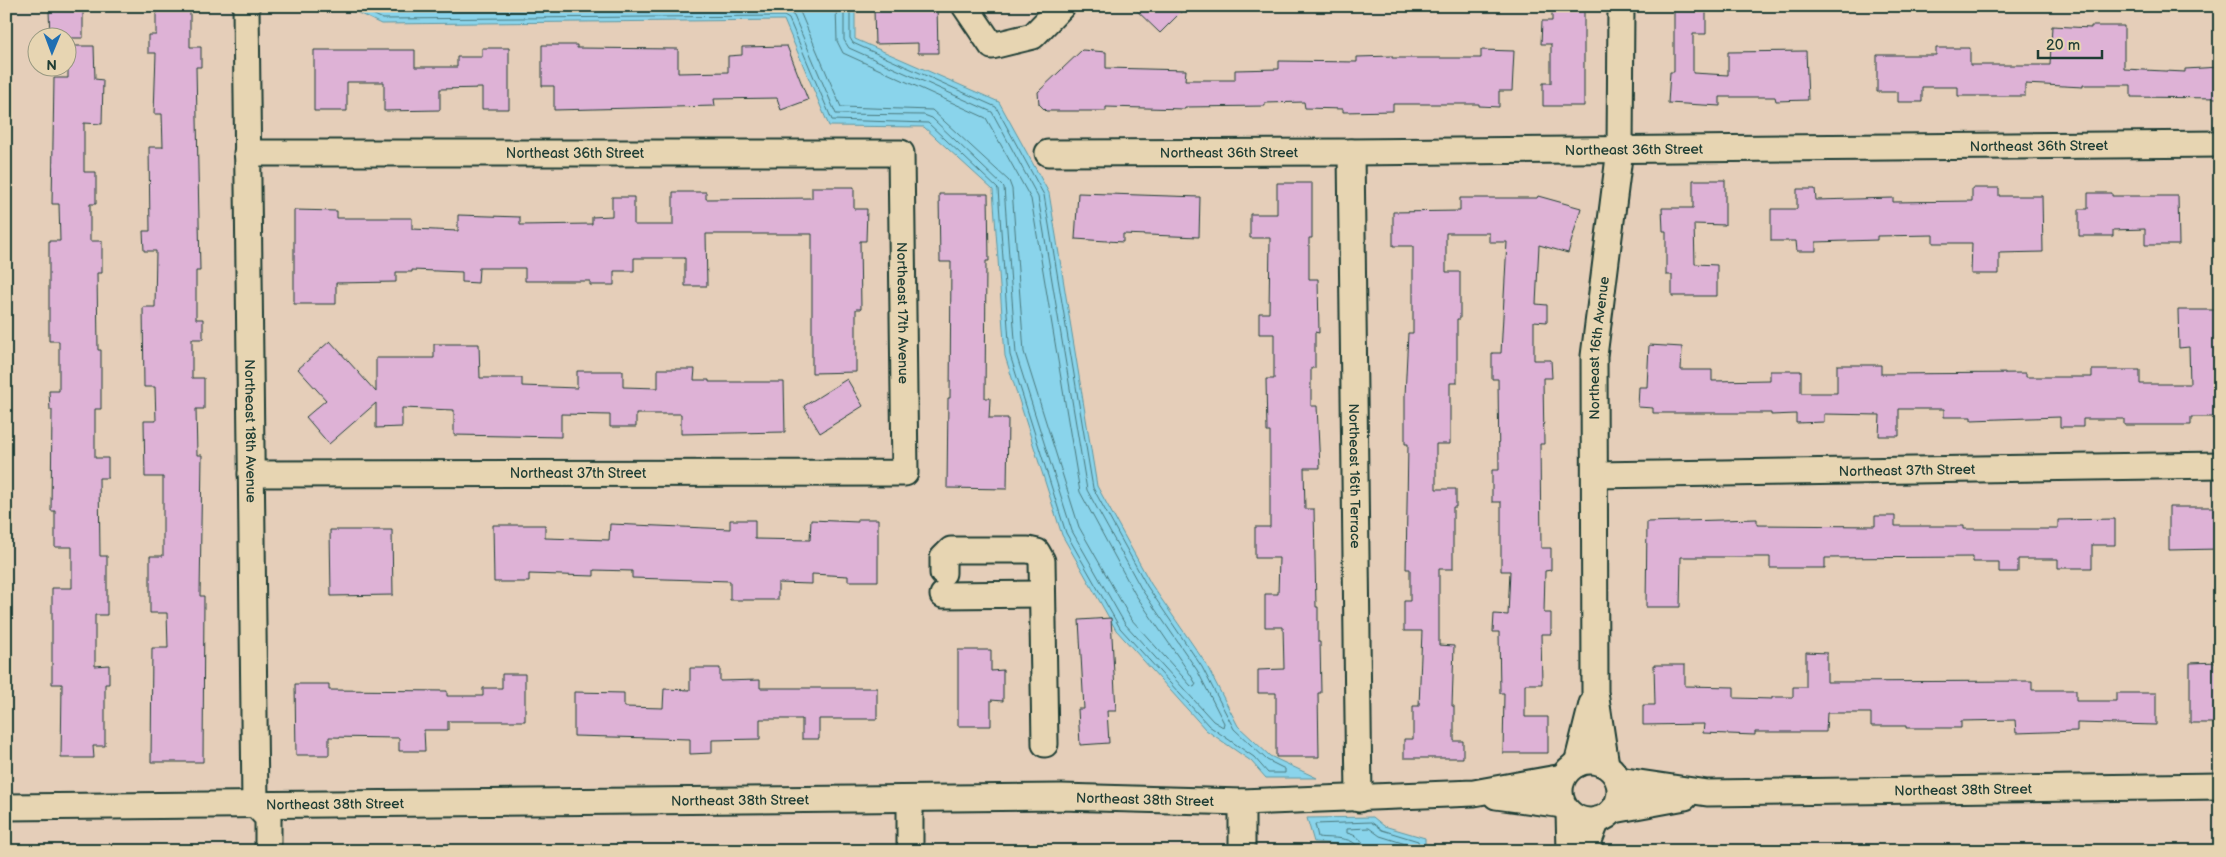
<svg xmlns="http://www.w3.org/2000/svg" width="2226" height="857" viewBox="0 0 2226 857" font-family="'Balsamiq Sans',sans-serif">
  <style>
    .water { fill: #8ad4eb; stroke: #5f98a2 }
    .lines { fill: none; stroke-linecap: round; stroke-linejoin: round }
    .shore { stroke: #4a797d; stroke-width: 1 }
    .building { fill: #deb2d6; stroke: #1f3d34 }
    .minor-casing { stroke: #1f3d34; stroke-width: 29 }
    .minor { stroke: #e7d5b2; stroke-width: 25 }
    .labels { text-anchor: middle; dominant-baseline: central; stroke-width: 4.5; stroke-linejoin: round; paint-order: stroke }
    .street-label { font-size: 14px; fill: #1f3d34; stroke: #e7d5b2 }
  </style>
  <rect width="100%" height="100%" fill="#e5ceb9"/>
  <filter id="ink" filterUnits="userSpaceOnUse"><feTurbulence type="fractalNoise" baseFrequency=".02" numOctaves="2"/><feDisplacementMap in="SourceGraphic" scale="10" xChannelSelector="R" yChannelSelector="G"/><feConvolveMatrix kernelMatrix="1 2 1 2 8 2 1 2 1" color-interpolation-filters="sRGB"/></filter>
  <g filter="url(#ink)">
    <g class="water">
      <polygon points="350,6 855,6 855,39 999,102 1049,193 1097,486 1151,584 1206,664 1238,726 1270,756 1317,778 1266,778 1251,761 1206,730 1116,630 1062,535 1005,356 993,190 924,127 829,126 784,20 381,24 350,9"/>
      <polygon points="1373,817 1384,826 1425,838 1425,851 1356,851 1349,845 1314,842 1307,818"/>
    </g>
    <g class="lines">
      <g class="shore">
        <polyline points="356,6 383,19 784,16 789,19 832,120 928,123 998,189 1010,355 1066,533 1120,628 1209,726 1254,757 1268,773 1285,773 1285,769 1267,760 1234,729 1202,667 1147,586 1093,488 1044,195 996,107 853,43 850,38 850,6"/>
        <polyline points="371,6 385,12 786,10 794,16 836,114 924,115 932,118 1004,187 1016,354 1072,531 1125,624 1213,721 1223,727 1224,723 1197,670 1142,590 1087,490 1038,197 992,112 849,48 844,40 844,6"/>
        <polyline points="796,6 801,14 841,107 932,110 1009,181 1012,189 1024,352 1079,527 1131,619 1191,686 1194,687 1196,684 1190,674 1135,594 1080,492 1031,199 986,118 843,53 837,41 836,6"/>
        <path d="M1359,851C1357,835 1330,839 1318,837L1315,824L1371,822L1382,830L1418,841L1420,851"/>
        <path d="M1365,851C1365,840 1356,835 1347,833V829L1369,828L1380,836L1412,846L1414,851"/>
      </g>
    </g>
    <g class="building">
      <polygon points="903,6 937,6 938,53 918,53 918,43 875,44 874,10 903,10"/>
      <polygon points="1132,6 1187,6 1160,33"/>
      <polygon points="1552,6 1584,6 1584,106 1543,106 1543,83 1551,83 1551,44 1541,44 1542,21 1552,21"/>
      <polygon points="1674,6 1706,6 1706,34 1693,34 1693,73 1728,75 1728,52 1806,51 1808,100 1776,101 1775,97 1720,97 1720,106 1668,103 1670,72 1674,72"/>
      <polygon points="156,7 190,7 190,47 201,47 201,67 196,67 200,271 196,271 196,319 203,319 203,339 192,339 192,378 204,378 204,409 196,409 197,455 202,455 200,596 204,596 203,762 151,762 152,648 168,648 167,613 150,613 150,556 163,556 163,477 145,477 144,421 156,421 155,387 144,387 143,307 155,307 156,251 144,251 143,231 150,231 149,147 163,147 162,114 154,114 156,53 148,53 148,35 156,35"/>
      <polygon points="49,10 83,10 83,38 50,38"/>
      <polygon points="2052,26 2091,28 2091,26 2124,26 2124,69 2185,72 2185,69 2220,67 2220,98 2131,97 2131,85 2083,85 2083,87 2025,84 2025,96 1958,96 1958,87 1922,87 1922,102 1898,102 1898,92 1877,92 1877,55 1936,55 1936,48 1970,48 1970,65 2050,65"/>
      <polygon points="542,45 577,45 577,48 678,49 678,73 728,72 728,56 742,55 742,47 787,46 808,100 781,110 777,98 714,99 715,106 554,110 554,86 542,86"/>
      <polygon points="68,46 94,46 95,79 103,80 102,124 84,123 84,172 96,172 96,204 90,204 90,241 102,241 102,273 97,273 98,350 101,350 101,409 95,409 95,458 108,458 108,478 99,478 100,556 107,556 107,615 95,615 95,666 109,665 109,684 105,684 105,746 93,746 94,758 61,758 62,684 52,684 52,588 72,588 72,547 55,547 55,511 51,511 52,410 50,410 49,391 59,391 59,341 49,341 49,241 60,241 59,204 52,204 54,78 68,78"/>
      <polygon points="482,48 509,48 509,109 482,109 482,88 440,89 440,110 384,111 384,82 347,82 347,111 314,111 314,50 415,50 415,67 457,67 457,57 482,57"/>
      <polygon points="1082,50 1106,52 1106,68 1186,70 1185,80 1235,80 1235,70 1279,69 1279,61 1357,62 1357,57 1392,56 1392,58 1481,58 1481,50 1514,51 1512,91 1499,91 1499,107 1479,106 1479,104 1393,104 1393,111 1343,112 1343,109 1305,108 1304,102 1265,103 1265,106 1185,107 1185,109 1106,107 1106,111 1046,111 1039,104 1038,92"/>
      <polygon points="1693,180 1725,180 1725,225 1694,224 1695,264 1717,265 1717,296 1672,296 1672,275 1666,275 1666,231 1663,231 1662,208 1693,208"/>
      <polygon points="1277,183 1312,183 1312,238 1309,238 1309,279 1318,279 1319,333 1315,332 1315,368 1311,368 1311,406 1317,406 1320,468 1304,468 1305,509 1314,509 1316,607 1318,607 1318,642 1320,642 1321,693 1318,693 1319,757 1276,757 1276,693 1258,693 1258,670 1284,669 1283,627 1265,627 1265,594 1278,594 1279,558 1255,558 1255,527 1270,527 1270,432 1267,432 1266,379 1274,379 1274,334 1259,334 1259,313 1269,313 1270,238 1250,238 1250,214 1277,214"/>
      <polygon points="812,187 854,187 854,209 867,209 866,241 860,241 861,309 856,309 856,372 812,373 812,234 706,234 707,286 685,286 685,258 634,258 634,271 614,271 614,285 590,285 590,281 525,281 525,268 479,268 478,283 462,282 462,272 412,270 412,272 396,272 396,282 336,283 336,304 294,304 294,210 337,211 337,218 412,218 412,229 458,231 458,215 520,217 520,225 592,224 592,217 612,216 612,197 634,197 634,225 673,225 673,192 706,192 706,199 812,198"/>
      <polygon points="1972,188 1999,188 1999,196 2042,196 2043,252 1999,253 1999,274 1971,274 1972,243 1933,243 1933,235 1877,236 1877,240 1816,242 1816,251 1797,251 1796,241 1771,241 1771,209 1797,209 1797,189 1815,189 1816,200 1893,198 1893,202 1972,201"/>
      <polygon points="1078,193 1200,197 1199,237 1123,234 1123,242 1075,239"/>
      <polygon points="2088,193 2112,193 2112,196 2178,196 2179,245 2145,245 2145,229 2113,230 2113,236 2079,236 2079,209 2088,209"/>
      <polygon points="939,194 988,194 989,261 986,261 985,398 990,398 989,418 1008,418 1007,489 947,488 948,398 950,398 951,262 940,262"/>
      <polygon points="1538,196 1581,208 1568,253 1539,245 1536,304 1547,305 1547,322 1534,321 1534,360 1551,360 1552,378 1543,378 1544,444 1540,444 1541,548 1551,548 1551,570 1545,571 1544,613 1551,613 1551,634 1541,634 1542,684 1525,684 1525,717 1548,717 1548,753 1503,753 1504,693 1500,693 1499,632 1493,632 1494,614 1508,615 1510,571 1501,571 1501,502 1492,502 1492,470 1499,470 1498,379 1492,379 1492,353 1501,353 1507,242 1489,242 1489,233 1446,233 1446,272 1460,272 1460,319 1457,319 1457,383 1450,383 1450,444 1436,444 1436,489 1456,489 1456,507 1453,507 1453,569 1439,569 1439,645 1454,646 1452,706 1454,706 1454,741 1463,741 1463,758 1404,758 1404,739 1413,739 1413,706 1419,706 1422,631 1404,631 1404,601 1410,601 1410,569 1406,569 1408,444 1405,444 1405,396 1408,333 1413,333 1413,246 1393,246 1393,212 1460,211 1460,198 1537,198"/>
      <polygon points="2178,310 2220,310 2220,417 2191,417 2191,425 2124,425 2124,419 2083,419 2083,427 2060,427 2060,417 1971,420 1971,417 1944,417 1944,409 1899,409 1899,436 1879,436 1880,415 1824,414 1824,422 1796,423 1796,414 1771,415 1771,413 1653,413 1653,408 1638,407 1639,387 1647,387 1649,345 1682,347 1681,370 1712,370 1712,381 1770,380 1770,371 1801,371 1801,393 1837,393 1837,365 1881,365 1881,374 2026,373 2026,377 2092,377 2092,370 2140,370 2140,384 2190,384 2189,347 2179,348"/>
      <polygon points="330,341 376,392 376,358 434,358 434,344 479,344 480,378 522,378 522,386 577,388 577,371 623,371 623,387 658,388 658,369 695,369 694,380 709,380 709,382 784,382 785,432 681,434 681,414 636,414 636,427 610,427 610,415 561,414 561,437 454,435 454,410 402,408 402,427 376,428 376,403 329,444 306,417 326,400 298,369"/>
      <polygon points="847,379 863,406 820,433 804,406"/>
      <polygon points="2169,507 2220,507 2220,549 2169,550"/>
      <polygon points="1875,516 1895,516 1895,526 1964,526 1964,529 2058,529 2058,520 2115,519 2115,545 2092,545 2092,568 2058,568 2058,559 2018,559 2018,572 1999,572 1999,562 1973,562 1973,557 1825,558 1825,568 1770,568 1770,557 1681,557 1680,607 1646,607 1647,522 1757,519 1757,525 1875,526"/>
      <polygon points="858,519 878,519 878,581 848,581 848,576 812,574 812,584 778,583 778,600 730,600 730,581 632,578 632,571 594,570 594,576 529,574 529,582 494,582 493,525 545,525 545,538 609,540 610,524 730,529 730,520 755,520 755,539 810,540 811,520 858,522"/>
      <polygon points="330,530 392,530 393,595 331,596"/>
      <polygon points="1111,618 1116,711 1107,711 1109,743 1080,745 1078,709 1084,709 1079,620"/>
      <polygon points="958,650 991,650 991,671 1003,670 1003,701 991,700 991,726 958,726"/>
      <polygon points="1806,652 1827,653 1827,682 2032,681 2032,690 2076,690 2076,701 2116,701 2116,693 2156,693 2156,725 2077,723 2077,731 2016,733 2015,720 1961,721 1961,728 1906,728 1906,726 1871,726 1871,713 1827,713 1826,732 1755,732 1755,735 1703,733 1704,724 1643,725 1643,705 1655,705 1654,665 1685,665 1685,686 1734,687 1734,698 1772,699 1772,697 1793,697 1793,687 1806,687"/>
      <polygon points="2219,662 2220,723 2190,723 2190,663"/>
      <polygon points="690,668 720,668 720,681 760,680 760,688 877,688 877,719 819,719 819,739 802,739 802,719 760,719 760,739 712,740 712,753 690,754 690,739 574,736 574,692 624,693 624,707 663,708 664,689 690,690"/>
      <polygon points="502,674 525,674 525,721 448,721 448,730 424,730 425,751 399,751 399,738 329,737 329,755 296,755 295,684 329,684 329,690 447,691 447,696 483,696 483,688 502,688"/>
    </g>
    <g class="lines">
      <g class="minor-casing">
        <g id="minor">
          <path id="s1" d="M246,6L255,804L268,818V851"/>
          <polyline points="965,6 992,46 1033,36 1062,6"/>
          <path id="s2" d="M1351,152L1359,799"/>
          <path id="s3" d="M247,153H901L905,473L251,474"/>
          <path id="s4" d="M1048,153L1351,152L2220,144"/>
          <path id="s5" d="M1595,475L2220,465"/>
          <polyline points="943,573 943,558 951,550 1028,550 1037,552 1042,561 1045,744"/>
          <polyline points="943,595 1042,594"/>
          <circle cx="1590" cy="791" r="30"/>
          <polyline points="1577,764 1592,704"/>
          <path id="s6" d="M1606,765L1595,692L1594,356L1620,149L1621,6"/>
          <path id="s7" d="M1619,780L1707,793L2220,786"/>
          <polyline points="1496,796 1563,805"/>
          <polyline points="910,800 910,851"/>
          <polyline points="1242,802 1242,851"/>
          <path id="s8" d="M6,807L1061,797L1242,802L1474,793L1563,777"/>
          <polyline points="1614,810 1685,797"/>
          <polyline points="1569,813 1570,851"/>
          <polyline points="1585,851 1597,820"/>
        </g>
      </g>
      <use href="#minor" class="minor"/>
    </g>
  </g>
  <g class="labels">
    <g class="street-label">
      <text stroke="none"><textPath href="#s4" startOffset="991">Northeast 36th Street</textPath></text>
      <text stroke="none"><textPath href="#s4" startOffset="586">Northeast 36th Street</textPath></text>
      <text stroke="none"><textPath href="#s4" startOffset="181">Northeast 36th Street</textPath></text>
      <text stroke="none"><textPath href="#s3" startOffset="328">Northeast 36th Street</textPath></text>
      <text stroke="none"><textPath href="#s3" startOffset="814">Northeast 17th Avenue</textPath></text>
      <text stroke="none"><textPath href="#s6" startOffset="418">Northeast 16th Avenue</textPath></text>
      <text stroke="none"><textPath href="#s1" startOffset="425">Northeast 18th Avenue</textPath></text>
      <text stroke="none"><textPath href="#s5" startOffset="312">Northeast 37th Street</textPath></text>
      <text x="578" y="473">Northeast 37th Street</text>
      <text stroke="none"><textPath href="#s2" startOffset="324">Northeast 16th Terrace</textPath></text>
      <text stroke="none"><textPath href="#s7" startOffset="345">Northeast 38th Street</textPath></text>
      <text stroke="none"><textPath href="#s8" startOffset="1139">Northeast 38th Street</textPath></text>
      <text stroke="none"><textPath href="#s8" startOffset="734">Northeast 38th Street</textPath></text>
      <text stroke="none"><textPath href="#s8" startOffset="329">Northeast 38th Street</textPath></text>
    </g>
  </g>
  <rect width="2226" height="857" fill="none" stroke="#e7d5b2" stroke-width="25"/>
  <rect x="12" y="12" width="2201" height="832" fill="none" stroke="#1f3d34" stroke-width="2" filter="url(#ink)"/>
  <g transform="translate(52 52) rotate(181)"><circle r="24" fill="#e7d5b2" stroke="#979880"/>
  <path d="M0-4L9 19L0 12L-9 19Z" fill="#1f6fb2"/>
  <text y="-8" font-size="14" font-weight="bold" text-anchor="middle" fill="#1f3d34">N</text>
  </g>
  <path d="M2038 50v8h64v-8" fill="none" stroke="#1f3d34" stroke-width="2.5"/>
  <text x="2046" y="50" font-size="15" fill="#1f3d34" stroke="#e7d5b2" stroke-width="4" paint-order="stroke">20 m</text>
</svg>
